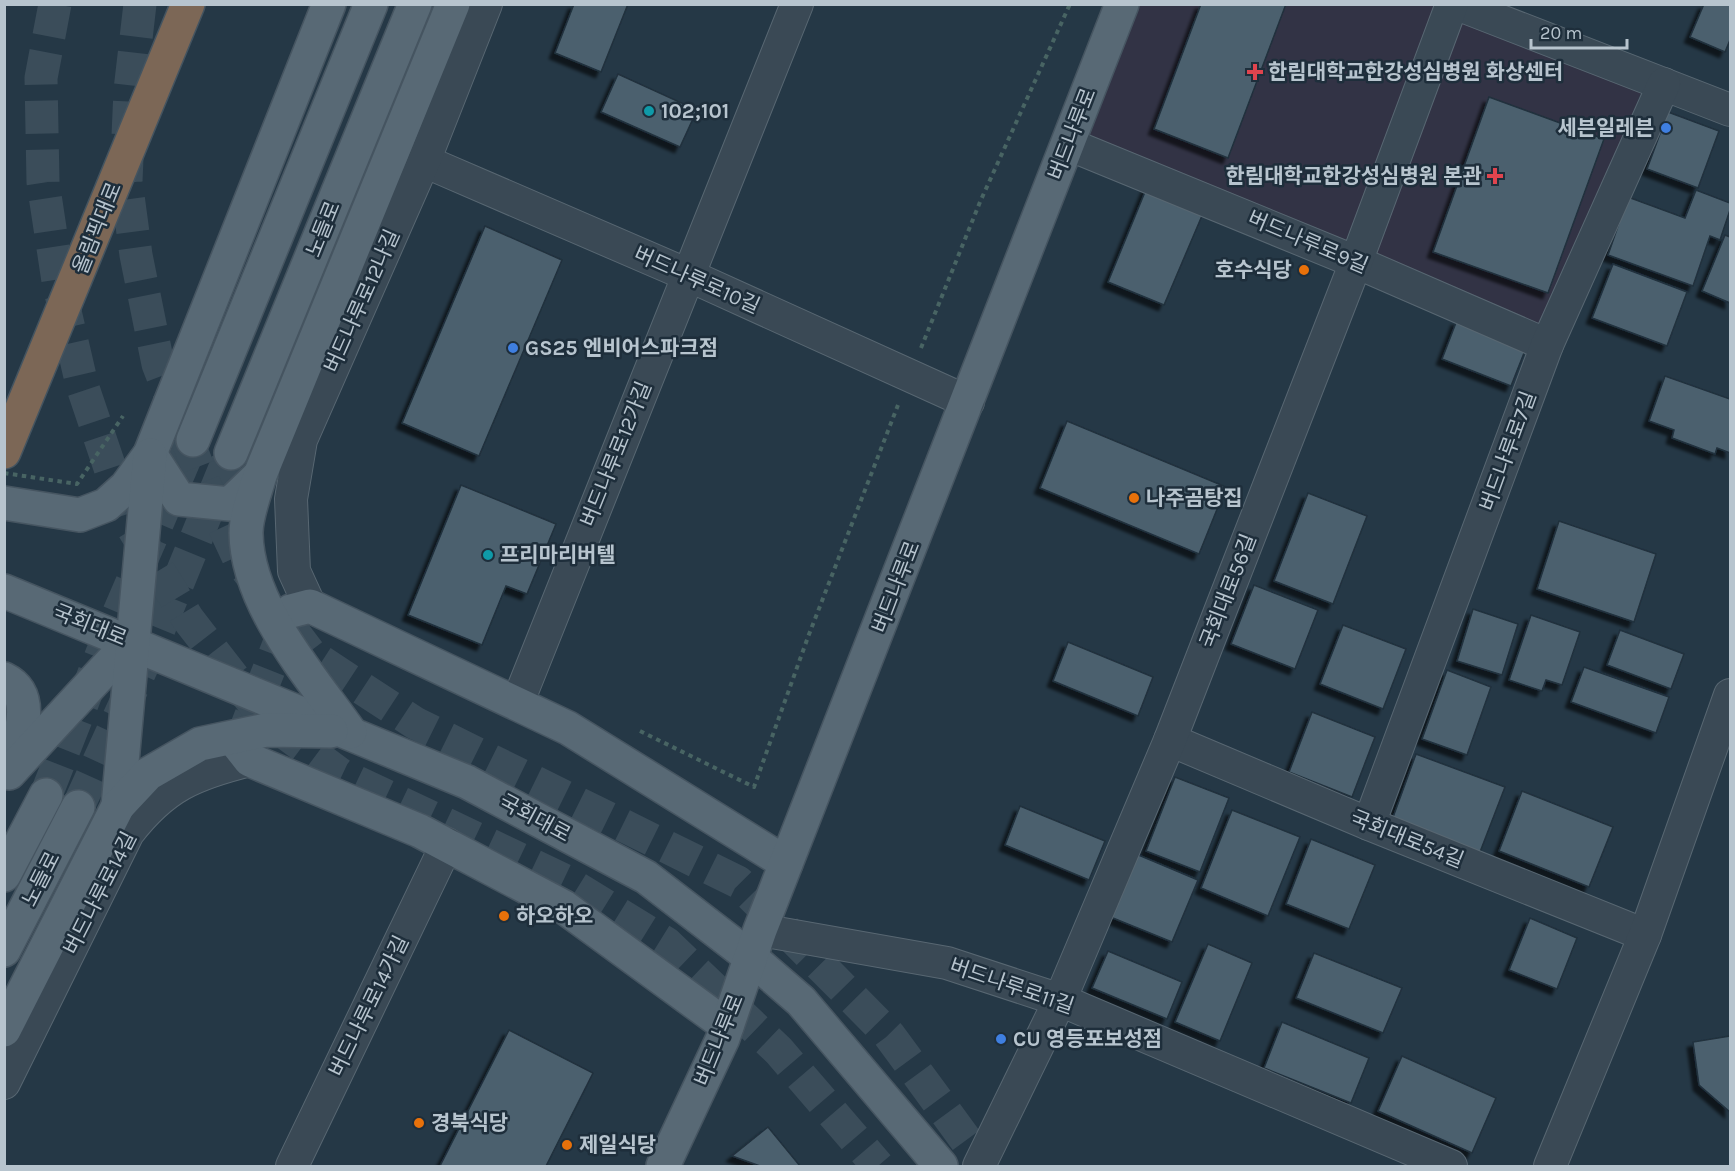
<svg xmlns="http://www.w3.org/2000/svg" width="1735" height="1171" viewBox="0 0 1735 1171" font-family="Karla,'Noto Sans KR',sans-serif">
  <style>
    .medical { fill: #323345 }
    .building { fill: #4b606e; stroke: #20303d; stroke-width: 1.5; filter: url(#shadow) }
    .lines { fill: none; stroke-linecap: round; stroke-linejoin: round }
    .major-tunnel { stroke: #3b4d5a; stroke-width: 33; stroke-dasharray: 33 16; stroke-linecap: butt }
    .highway-tunnel { stroke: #3b4d5a; stroke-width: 33; stroke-dasharray: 33 16; stroke-linecap: butt }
    .minor-casing { stroke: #586772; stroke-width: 34 }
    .major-casing { stroke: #465561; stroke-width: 36 }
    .highway-casing { stroke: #445460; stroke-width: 36 }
    .path { stroke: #486463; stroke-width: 4; stroke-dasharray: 4.5 4.5; stroke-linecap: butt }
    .minor { stroke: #3a4955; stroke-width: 32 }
    .major { stroke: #586975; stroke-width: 33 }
    .highway { stroke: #7c6756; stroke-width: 33 }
    .path-bridge { stroke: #486463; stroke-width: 4; stroke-dasharray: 4.5 4.5; stroke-linecap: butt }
    .health-dot { fill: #e0444e; stroke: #1e2e3b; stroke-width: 2 }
    .culture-dot { fill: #0f9aa8; stroke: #1e2e3b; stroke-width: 2 }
    .shop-dot { fill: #3f7fe0; stroke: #1e2e3b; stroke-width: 2 }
    .food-dot { fill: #e8710a; stroke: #1e2e3b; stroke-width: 2 }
    .labels { text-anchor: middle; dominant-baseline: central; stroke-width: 5; stroke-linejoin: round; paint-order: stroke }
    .poi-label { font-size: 21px; font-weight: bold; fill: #b7c4ce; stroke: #1e2e3b; text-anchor: start }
    .street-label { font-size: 21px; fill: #b7c4ce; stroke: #1e2e3b }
  </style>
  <defs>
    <filter id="shadow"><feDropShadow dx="-5.5" dy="5.5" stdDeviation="1.5" flood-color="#0009"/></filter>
  </defs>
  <rect width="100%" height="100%" fill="#253846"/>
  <polygon class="medical" points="1122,5 1445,5 1643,88 1541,342 1352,263 1436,19 1341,252 1070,139"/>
  <g class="building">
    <polygon points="574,4 628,4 601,72 555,53"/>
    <polygon points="1201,4 1286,4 1228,158 1154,129"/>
    <polygon points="1704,4 1730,4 1730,40 1725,52 1690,37"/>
    <polygon points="618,74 697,110 680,147 601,112"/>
    <polygon points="1489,97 1604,139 1548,293 1433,252"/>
    <polygon points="1668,112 1719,131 1698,188 1647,169"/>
    <polygon points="1147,187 1204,211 1164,305 1108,282"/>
    <polygon points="1696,190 1730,203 1730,210 1720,240 1710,236 1693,286 1608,255 1628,197 1685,218"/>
    <polygon points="485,226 562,260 479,456 402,423"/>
    <polygon points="1725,235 1730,237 1730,303 1702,291"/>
    <polygon points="1613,264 1687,292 1667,346 1592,318"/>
    <polygon points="1457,320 1526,348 1511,386 1442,359"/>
    <polygon points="1665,376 1730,399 1730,453 1717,448 1715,454 1672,438 1674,430 1649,421"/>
    <polygon points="1067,421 1226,487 1199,554 1040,488"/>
    <polygon points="461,485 556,524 527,594 506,586 482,645 408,615"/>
    <polygon points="1308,493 1367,516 1333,604 1274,581"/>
    <polygon points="1559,521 1656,554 1634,622 1537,589"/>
    <polygon points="1254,585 1318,610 1295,669 1231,644"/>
    <polygon points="1473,609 1518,624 1502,675 1457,661"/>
    <polygon points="1531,615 1580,632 1562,685 1546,680 1542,691 1509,680"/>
    <polygon points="1343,625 1406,649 1383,709 1320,684"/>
    <polygon points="1620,630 1684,654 1671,689 1607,665"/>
    <polygon points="1068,642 1153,677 1138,716 1053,681"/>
    <polygon points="1584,667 1669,697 1656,733 1571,702"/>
    <polygon points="1447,670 1491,687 1467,755 1422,739"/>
    <polygon points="1312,712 1375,737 1352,797 1289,772"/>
    <polygon points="1416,754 1505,787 1480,852 1392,820"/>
    <polygon points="1175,777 1229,798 1200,872 1146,851"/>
    <polygon points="1522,791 1613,827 1589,887 1499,851"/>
    <polygon points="1020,806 1105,841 1089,880 1005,845"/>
    <polygon points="1232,810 1300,837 1268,916 1201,888"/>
    <polygon points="1311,839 1375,865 1349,929 1286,904"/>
    <polygon points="1129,851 1198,880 1172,942 1103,914"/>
    <polygon points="1530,918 1577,938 1557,989 1509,970"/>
    <polygon points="1208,944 1252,963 1220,1041 1175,1022"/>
    <polygon points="1108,951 1182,982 1167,1019 1092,988"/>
    <polygon points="1314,953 1402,988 1383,1033 1296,998"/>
    <polygon points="1282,1022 1369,1058 1351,1103 1264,1068"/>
    <polygon points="509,1030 593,1073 546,1166 440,1166"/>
    <polygon points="1730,1036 1730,1112 1699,1085 1693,1042"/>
    <polygon points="1402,1056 1496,1098 1472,1153 1378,1111"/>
    <polygon points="768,1127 800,1166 760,1166 732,1156"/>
  </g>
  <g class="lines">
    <g class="major-tunnel">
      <polyline points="239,746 291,613"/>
      <polyline points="46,795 108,638 193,440"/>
      <polyline points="78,807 157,634 231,453"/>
    </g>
    <g class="highway-tunnel">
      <polyline points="55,4 41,78 43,182 58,281 82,385 127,518 188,619 265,718 340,774 564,880 666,943 779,1051 878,1166"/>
      <polyline points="140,4 130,90 126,181 136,255 158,364 204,483 239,559 253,578"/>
      <polyline points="289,626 311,655 415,723 738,882 889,1035 985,1166"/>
    </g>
    <g class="minor-casing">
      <g id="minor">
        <polyline points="1457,4 1730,110"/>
        <polyline points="1068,144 1356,262 1547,345"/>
        <polyline points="424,161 688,275 968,402"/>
        <polyline points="310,606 294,571 291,499 301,440 424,161 486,4"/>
        <polyline points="517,704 797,4"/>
        <polyline points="1170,740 1369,824 1645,935"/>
        <polyline points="1369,824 1547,345 1664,84"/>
        <polyline points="760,930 947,963 1060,1000 1451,1166"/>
        <path d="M4,1083L128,833C164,786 194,774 250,760"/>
        <polyline points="292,1166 447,844"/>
        <polyline points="979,1166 1060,1000 1170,740 1356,262 1452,4"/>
        <polyline points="1550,1166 1645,935 1730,695"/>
      </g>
    </g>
    <g class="major-casing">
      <g id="major">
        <polyline points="193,440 371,4"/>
        <polyline points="231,453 415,4"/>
        <polyline points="150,454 179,499 230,504 260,475"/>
        <polyline points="4,503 80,515 106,505 126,487 150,454 329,4"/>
        <polyline points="4,591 467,782 646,877 750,957 801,1001 941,1166"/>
        <polyline points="291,611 310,606 568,728 786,863"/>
        <path d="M4,679C39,696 18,741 10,769"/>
        <path d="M350,732C310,675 247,605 246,533C246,515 255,493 260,475L453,4"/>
        <polyline points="239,746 250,760 420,831 564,907 727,1026"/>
        <polyline points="9,773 131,641"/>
        <polyline points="118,806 150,455"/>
        <polyline points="4,875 46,795"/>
        <polyline points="4,950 78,807"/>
        <polyline points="4,1030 118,806 148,774 200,744 266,730 331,731"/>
        <polyline points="663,1166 723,1038 760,930 1122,4"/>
      </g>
    </g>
    <g class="highway-casing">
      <polyline id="highway" points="4,452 188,4"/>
    </g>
    <g class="path">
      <polyline points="921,348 980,202 1070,4"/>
      <polyline points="640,731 754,787 808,637 898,405"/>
    </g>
    <use href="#minor" class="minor"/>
    <use href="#major" class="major"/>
    <use href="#highway" class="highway"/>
    <polyline class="path-bridge" points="4,473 77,484 123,416"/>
  </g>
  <g class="health-dot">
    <path d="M1252 63h6v6h6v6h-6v6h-6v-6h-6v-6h6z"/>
    <path d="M1492 167h6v6h6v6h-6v6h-6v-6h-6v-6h6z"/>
  </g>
  <g class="culture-dot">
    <circle cx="649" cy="111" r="6"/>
    <circle cx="488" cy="555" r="6"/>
  </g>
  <g class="shop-dot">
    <circle cx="1666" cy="128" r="6"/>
    <circle cx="513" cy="348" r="6"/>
    <circle cx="1001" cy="1039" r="6"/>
  </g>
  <g class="food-dot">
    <circle cx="1304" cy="270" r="6"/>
    <circle cx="1134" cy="498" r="6"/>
    <circle cx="504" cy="916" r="6"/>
    <circle cx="419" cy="1123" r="6"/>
    <circle cx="567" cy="1145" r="6"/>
  </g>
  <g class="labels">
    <g class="poi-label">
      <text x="1268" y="72">한림대학교한강성심병원 화상센터</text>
      <text x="661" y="111">102;101</text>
      <text x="1654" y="128" text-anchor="end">세븐일레븐</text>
      <text x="1482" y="176" text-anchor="end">한림대학교한강성심병원 본관</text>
      <text x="1292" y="270" text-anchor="end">호수식당</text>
      <text x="525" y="348">GS25 엔비어스파크점</text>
      <text x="1146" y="498">나주곰탕집</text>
      <text x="500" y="555">프리마리버텔</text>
      <text x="516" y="916">하오하오</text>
      <text x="1013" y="1039">CU 영등포보성점</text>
      <text x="431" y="1123">경북식당</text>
      <text x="579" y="1145">제일식당</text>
    </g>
    <g class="street-label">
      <text transform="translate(1072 134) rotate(-69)">버드나루로</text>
      <text transform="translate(97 228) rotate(-68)">올림픽대로</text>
      <text transform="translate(323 229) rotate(-68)">노들로</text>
      <text transform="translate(1308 242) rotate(23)">버드나루로9길</text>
      <text transform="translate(697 280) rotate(24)">버드나루로10길</text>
      <text transform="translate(362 301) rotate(-66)">버드나루로12나길</text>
      <text transform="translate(1508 451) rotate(-70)">버드나루로7길</text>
      <text transform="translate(616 454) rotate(-68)">버드나루로12가길</text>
      <text transform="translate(896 587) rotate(-69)">버드나루로</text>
      <text transform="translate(1228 591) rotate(-69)">국회대로56길</text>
      <text transform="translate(90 625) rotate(22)">국회대로</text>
      <text transform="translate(535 818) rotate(28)">국회대로</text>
      <text transform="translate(1407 839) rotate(22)">국회대로54길</text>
      <text transform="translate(41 879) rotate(-63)">노들로</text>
      <text transform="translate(100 893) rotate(-63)">버드나루로14길</text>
      <text transform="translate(1012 986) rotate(19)">버드나루로11길</text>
      <text transform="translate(369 1006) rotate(-64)">버드나루로14가길</text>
      <text transform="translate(719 1040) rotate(-68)">버드나루로</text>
    </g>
  </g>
  <rect width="1735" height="1171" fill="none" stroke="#b7c4ce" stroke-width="12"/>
  <path d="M1531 39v9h96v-9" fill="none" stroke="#b7c4ce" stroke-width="3"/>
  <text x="1540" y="39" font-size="18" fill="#b7c4ce" stroke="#1e2e3b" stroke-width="4.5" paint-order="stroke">20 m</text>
</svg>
